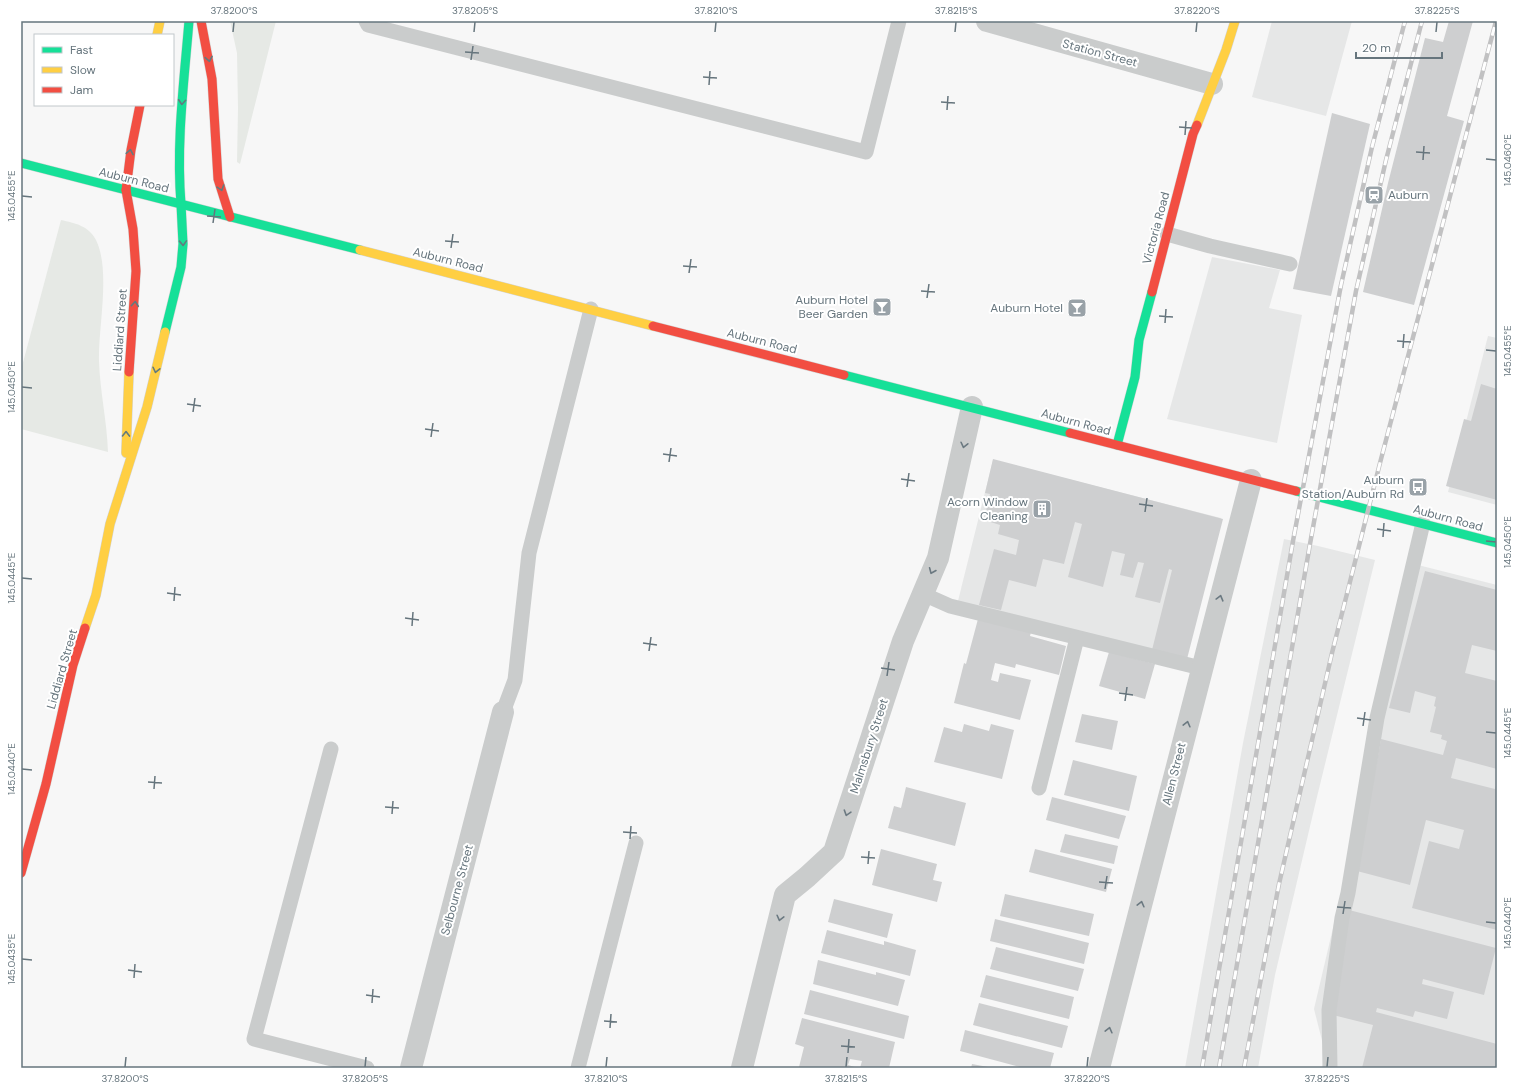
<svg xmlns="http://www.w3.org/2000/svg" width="1518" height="1089" viewBox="0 0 1518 1089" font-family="'DM Sans',sans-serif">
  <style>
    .built { fill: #e6e7e7 }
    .green { fill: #e6e9e5 }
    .building { fill: #cecfd0 }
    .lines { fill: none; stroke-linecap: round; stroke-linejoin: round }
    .fast-casing { stroke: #d3d4d4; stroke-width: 10 }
    .slow-casing { stroke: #d3d4d4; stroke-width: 10 }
    .jam-casing { stroke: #d3d4d4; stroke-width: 10 }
    .lane { stroke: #cacccc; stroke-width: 15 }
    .street { stroke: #cacccc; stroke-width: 22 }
    .fast { stroke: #16e098; stroke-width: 9 }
    .slow { stroke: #ffcf43; stroke-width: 9 }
    .jam { stroke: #f24e42; stroke-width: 9 }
    .rail-casing { stroke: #c1c1c2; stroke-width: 4.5 }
    .rail { stroke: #fff; stroke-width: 3; stroke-dasharray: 9; stroke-linecap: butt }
    .oneway { stroke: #627a7e }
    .oneway2 { stroke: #6b7981 }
    .ticks { fill: none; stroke: #66757d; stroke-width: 1.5 }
    .labels { text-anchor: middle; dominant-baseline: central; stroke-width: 4; stroke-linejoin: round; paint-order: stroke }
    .street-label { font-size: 12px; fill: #66757d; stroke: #fff }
    .poi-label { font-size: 12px; fill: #66757d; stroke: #fff; text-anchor: end }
    .neatline { fill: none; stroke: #66757d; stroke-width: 1.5 }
    .ticks-label { font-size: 10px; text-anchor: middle; fill: #66757d }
  </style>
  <rect width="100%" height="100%" fill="#f7f7f7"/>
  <g class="built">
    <polygon points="1272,21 1352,21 1326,116 1252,97"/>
    <polygon points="1212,257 1280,270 1269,308 1302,315 1277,443 1167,419"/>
    <polygon points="1488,336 1497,338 1497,505 1448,492"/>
    <polygon points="993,460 1221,518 1184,659 958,601"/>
    <polygon points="1284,539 1318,546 1375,560 1316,801 1275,975 1258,1068 1185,1068 1243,743"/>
    <polygon points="1418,565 1497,585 1497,1068 1329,1068 1314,1009"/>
  </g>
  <g class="green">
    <polygon points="230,21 276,21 240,164 237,162 238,108 237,53"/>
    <path d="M61,220C75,223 89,226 96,240C111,271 98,327 99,361C100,392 107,421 108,452L21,429V370Z"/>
  </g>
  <g class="building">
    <polygon points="1449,21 1473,21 1447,116 1464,121 1414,305 1363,292 1388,183 1425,38 1443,42"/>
    <polygon points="1332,113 1370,124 1331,296 1293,289"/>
    <polygon points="1481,384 1497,389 1497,500 1446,486 1464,419 1471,421"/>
    <polygon points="993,459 1223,519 1187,659 1152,650 1172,570 1169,569 1160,603 1135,597 1144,563 1138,562 1133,578 1120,575 1125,554 1112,551 1103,587 1068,577 1082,524 1075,522 1064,564 1043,559 1036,587 1009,580 1001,610 979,605 994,549 1016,555 1019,540 998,534 1000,525 984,520 990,494 985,493"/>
    <polygon points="1425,571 1497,590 1497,651 1472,645 1465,673 1497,681 1497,769 1456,758 1451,778 1495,789 1497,782 1497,930 1412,908 1429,841 1459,849 1464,830 1426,820 1410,885 1357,871 1381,739 1443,755 1447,741 1441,739 1442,735 1430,732 1436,707 1434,706 1436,697 1415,691 1410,713 1389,708"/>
    <polygon points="978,619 1031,632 1030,636 1066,646 1059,675 1016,664 1015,668 995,663 991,680 998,682 1000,673 1031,680 1020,720 954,703 964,663 966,664"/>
    <polygon points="1109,652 1155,664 1145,699 1099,686"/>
    <polygon points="1082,714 1118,721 1112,750 1075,742"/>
    <polygon points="964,724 989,731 991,724 1014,730 1002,779 934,762 944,727 962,732"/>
    <polygon points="1073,760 1137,776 1129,811 1064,795"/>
    <polygon points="906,787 966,803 955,846 888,828 894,806 901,808"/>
    <polygon points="1052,797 1126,816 1119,839 1046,820"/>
    <polygon points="1065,834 1118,846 1114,864 1060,852"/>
    <polygon points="881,849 937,864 933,880 942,882 937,902 872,885"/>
    <polygon points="1035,849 1112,869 1106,892 1029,872"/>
    <polygon points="1005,894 1094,914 1089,936 1000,916"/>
    <polygon points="834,899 893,914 887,938 828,922"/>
    <polygon points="1349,910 1496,948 1484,995 1423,979 1422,984 1454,992 1447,1019 1415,1011 1413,1017 1377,1008 1376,1012 1497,1044 1496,1068 1362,1068 1373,1025 1333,1015"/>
    <polygon points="995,919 1089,943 1084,964 990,941"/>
    <polygon points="827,930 884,945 884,941 916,950 910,976 821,953"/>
    <polygon points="996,947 1084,969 1078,991 990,969"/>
    <polygon points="818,960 876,975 876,972 905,980 898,1006 813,984"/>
    <polygon points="986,975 1074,997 1069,1019 980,997"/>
    <polygon points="810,990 909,1016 904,1039 804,1014"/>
    <polygon points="979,1003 1068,1026 1062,1048 973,1025"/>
    <polygon points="802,1018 895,1042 889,1068 860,1068 862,1061 850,1059 848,1065 858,1068 799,1067 804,1047 795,1044"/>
    <polygon points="965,1030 1054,1053 1050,1068 1024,1068 960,1051"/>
    <polygon points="972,1064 988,1067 988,1068 971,1068"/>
  </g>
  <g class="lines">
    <g class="fast-casing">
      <g id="fast">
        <polyline points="21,163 360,250"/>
        <path d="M181,204C176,143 184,82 189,21"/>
        <polyline points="165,332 181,267 183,244 181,204"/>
        <polyline points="844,375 1070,433"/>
        <polyline points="1117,445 1135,377 1139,340 1152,292"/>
        <polyline points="1296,491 1497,543"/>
      </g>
    </g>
    <g class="slow-casing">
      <g id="slow">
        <polyline points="157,35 160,21"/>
        <polyline points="1197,125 1226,50 1235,21"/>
        <polyline points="360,250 653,326"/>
        <polyline points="126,453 129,372"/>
        <polyline points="85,628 96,595 110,524 147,407 165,332"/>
      </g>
    </g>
    <g class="jam-casing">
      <g id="jam">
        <polyline points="201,21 212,79 218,179 230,217"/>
        <polyline points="126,190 133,229 136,271 129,372"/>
        <polyline points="126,190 131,150 140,105"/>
        <polyline points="1152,292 1193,134 1197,125"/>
        <polyline points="653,326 844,375"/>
        <polyline points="1070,433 1296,491"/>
        <polyline points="21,873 46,784 73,665 85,628"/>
      </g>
    </g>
    <g class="lane">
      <polyline points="366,21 368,25 866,152 899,21"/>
      <polyline points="1167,234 1210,246 1290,264"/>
      <polyline points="923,594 950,606 1201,668"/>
      <polyline points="503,712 515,680 529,553 591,309"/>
      <polyline points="331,749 254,1039 367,1068"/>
      <polyline points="1039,788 1077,638"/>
      <polyline points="578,1068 636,843"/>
      <polyline points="1330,1068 1329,1010 1342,918 1348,893 1377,718 1423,523"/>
    </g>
    <g class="street">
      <polyline points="987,21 1212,84"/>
      <polyline points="411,1068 503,712"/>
      <polyline points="742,1068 785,895 807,877 834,852 903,641 938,558 972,407"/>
      <polyline points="1099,1068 1251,480"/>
    </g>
    <use href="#fast" class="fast"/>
    <use href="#slow" class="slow"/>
    <use href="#jam" class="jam"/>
    <g class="rail-casing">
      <g id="rail">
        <polyline points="1202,1068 1293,541 1341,285 1372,147 1405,21"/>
        <polyline points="1219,1068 1310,544 1356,291 1386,160 1422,21"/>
        <polyline points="1244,1068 1279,884 1332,653 1380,463 1496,21"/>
      </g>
    </g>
    <use href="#rail" class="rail"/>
  </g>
  <defs><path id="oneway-chevron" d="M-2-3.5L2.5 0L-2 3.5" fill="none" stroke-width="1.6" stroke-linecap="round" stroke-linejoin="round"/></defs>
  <g class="oneway">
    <use href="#oneway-chevron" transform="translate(209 59) rotate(80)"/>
    <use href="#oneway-chevron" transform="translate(182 102) rotate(94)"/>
    <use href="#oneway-chevron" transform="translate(130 152) rotate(-80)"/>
    <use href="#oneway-chevron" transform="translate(221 188) rotate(72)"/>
    <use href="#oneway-chevron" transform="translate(183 243) rotate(88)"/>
    <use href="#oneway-chevron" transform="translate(135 304) rotate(-85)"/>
    <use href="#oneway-chevron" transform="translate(156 370) rotate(103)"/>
    <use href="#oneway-chevron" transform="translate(126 434) rotate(-89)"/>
  </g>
  <g class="oneway2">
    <use href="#oneway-chevron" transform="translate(964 445) rotate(103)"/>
    <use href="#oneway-chevron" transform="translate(932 571) rotate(113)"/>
    <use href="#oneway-chevron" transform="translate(1220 598) rotate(-75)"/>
    <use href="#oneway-chevron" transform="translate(1187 724) rotate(-76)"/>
    <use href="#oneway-chevron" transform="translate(847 813) rotate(108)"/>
    <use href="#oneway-chevron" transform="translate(1141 904) rotate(-76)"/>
    <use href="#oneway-chevron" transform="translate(780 918) rotate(104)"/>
    <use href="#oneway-chevron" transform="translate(1109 1030) rotate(-76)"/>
  </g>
  <path class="ticks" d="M233,32L234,22M474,32L475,22M715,32L716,22M955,32L956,22M1196,32L1197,22M1436,32L1437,22M465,52L479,53M471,60L473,46M703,77L717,78M709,85L710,71M941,102L955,103M947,110L948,96M1179,127L1192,128M1185,135L1186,121M1416,152L1430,153M1486,159L1496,160M1423,160L1424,146M22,196L32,197M207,216L221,217M213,223L215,209M445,241L459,242M451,248L453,234M683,266L697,267M689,273L691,259M921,291L935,292M927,298L929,284M1159,316L1173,317M1165,323L1166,309M1397,341L1411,342M1403,348L1404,334M1486,350L1496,351M22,387L32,388M187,404L201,406M193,412L195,398M425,429L439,431M431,437L433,423M663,454L677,456M669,462L671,448M901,479L915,481M907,487L909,473M1139,504L1153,506M1145,512L1147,498M1377,529L1391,531M1383,537L1384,523M1486,541L1496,542M22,578L32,579M167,593L181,595M174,601L175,587M405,618L419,620M412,626L413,612M643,643L657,645M649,651L651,637M881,668L895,670M887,676L889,662M1119,693L1133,695M1125,701L1127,687M1357,718L1371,720M1363,726L1365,712M1486,732L1496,733M22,769L32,770M148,782L162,783M154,789L155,776M385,807L399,808M392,814L393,801M623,832L637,833M630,839L631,826M861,857L875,858M868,864L869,851M1099,882L1113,883M1105,889L1107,876M1337,907L1351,908M1343,914L1345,901M1486,922L1496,923M22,959L32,960M128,970L142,972M134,978L135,964M366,995L380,997M372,1003L373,989M604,1021L617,1022M610,1028L611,1014M841,1046L855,1047M848,1053L849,1039M125,1067L126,1057M365,1067L366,1057M606,1067L607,1057M846,1067L847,1057M1087,1067L1088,1057M1327,1067L1328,1057"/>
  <defs>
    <g id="station-square" transform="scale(1)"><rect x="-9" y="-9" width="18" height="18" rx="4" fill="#99a2a8" stroke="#fff"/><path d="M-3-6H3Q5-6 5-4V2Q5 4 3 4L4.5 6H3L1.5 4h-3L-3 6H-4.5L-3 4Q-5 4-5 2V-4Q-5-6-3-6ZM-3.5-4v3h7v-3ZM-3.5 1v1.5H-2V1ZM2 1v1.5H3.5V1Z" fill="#fff"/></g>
    <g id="bar-square" transform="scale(1)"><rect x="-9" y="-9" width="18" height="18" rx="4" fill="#99a2a8" stroke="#fff"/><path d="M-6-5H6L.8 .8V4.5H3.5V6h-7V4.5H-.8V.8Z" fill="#fff"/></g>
    <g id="bus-square" transform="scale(1)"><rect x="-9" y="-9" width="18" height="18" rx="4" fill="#99a2a8" stroke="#fff"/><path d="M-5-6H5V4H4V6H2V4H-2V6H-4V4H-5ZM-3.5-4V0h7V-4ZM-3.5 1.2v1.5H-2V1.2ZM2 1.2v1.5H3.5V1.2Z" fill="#fff"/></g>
    <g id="building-square" transform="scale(1)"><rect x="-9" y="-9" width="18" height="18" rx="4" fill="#99a2a8" stroke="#fff"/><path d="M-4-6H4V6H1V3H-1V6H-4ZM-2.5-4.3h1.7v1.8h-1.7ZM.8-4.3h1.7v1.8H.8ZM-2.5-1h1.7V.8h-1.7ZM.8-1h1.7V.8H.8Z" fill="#fff"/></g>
  </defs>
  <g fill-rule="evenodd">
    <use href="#station-square" x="1374" y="195"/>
    <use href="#bar-square" x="882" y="307"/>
    <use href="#bar-square" x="1077" y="308"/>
    <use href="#bus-square" x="1418" y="487"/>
    <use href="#building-square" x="1042" y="509"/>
  </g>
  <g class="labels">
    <g class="street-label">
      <text transform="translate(1100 53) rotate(15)">Station Street</text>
      <text transform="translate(134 180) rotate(14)">Auburn Road</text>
      <text transform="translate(1156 228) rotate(-75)">Victoria Road</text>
      <text transform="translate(448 260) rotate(14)">Auburn Road</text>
      <text transform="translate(120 330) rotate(-86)">Liddiard Street</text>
      <text transform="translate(762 341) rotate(14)">Auburn Road</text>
      <text transform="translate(1076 422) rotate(15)">Auburn Road</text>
      <text transform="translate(1448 518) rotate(15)">Auburn Road</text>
      <text transform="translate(62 669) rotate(-74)">Liddiard Street</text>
      <text transform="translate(869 746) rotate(-72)">Malmsbury Street</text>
      <text transform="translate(1174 774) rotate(-76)">Allen Street</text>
      <text transform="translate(457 890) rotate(-75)">Selbourne Street</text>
    </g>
    <g class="poi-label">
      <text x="1388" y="195" text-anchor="start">Auburn</text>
      <text x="868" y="300">Auburn Hotel<tspan x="868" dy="14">Beer Garden</tspan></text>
      <text x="1063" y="308">Auburn Hotel</text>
      <text x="1404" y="480">Auburn<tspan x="1404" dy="14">Station/Auburn Rd</tspan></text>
      <text x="1028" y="502">Acorn Window<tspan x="1028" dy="14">Cleaning</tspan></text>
    </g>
  </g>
  <rect width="1518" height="1089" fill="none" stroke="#ffffff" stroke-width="44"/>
  <rect x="34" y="34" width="140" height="72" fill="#ffffff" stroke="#c2c8cb"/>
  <rect x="42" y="47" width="20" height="6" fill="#16e098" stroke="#c2c8cb"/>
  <text x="70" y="54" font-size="12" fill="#66757d">Fast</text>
  <rect x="42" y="67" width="20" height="6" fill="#ffcf43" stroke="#c2c8cb"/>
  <text x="70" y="74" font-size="12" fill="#66757d">Slow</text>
  <rect x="42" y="87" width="20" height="6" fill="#f24e42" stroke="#c2c8cb"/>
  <text x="70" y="94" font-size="12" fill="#66757d">Jam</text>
  <path d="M1356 52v6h86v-6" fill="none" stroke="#66757d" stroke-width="2"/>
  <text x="1362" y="52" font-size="12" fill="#66757d" stroke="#ffffff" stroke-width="3" paint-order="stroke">20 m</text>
  <rect x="22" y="22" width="1474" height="1045" class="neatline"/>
  <g class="ticks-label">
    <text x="234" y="14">37.8200°S</text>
    <text x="475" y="14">37.8205°S</text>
    <text x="716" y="14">37.8210°S</text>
    <text x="956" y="14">37.8215°S</text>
    <text x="1197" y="14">37.8220°S</text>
    <text x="1437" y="14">37.8225°S</text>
    <text transform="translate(1507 160) rotate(-90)" y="4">145.0460°E</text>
    <text transform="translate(11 196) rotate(-90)" y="4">145.0455°E</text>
    <text transform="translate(1507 351) rotate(-90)" y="4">145.0455°E</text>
    <text transform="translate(11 387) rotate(-90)" y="4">145.0450°E</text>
    <text transform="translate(1507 542) rotate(-90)" y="4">145.0450°E</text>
    <text transform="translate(11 578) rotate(-90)" y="4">145.0445°E</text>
    <text transform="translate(1507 733) rotate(-90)" y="4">145.0445°E</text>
    <text transform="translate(11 769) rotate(-90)" y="4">145.0440°E</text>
    <text transform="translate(1507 923) rotate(-90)" y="4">145.0440°E</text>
    <text transform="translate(11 959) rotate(-90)" y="4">145.0435°E</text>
    <text x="125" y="1082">37.8200°S</text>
    <text x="365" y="1082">37.8205°S</text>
    <text x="606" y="1082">37.8210°S</text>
    <text x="846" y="1082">37.8215°S</text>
    <text x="1087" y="1082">37.8220°S</text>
    <text x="1327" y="1082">37.8225°S</text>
  </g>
</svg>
